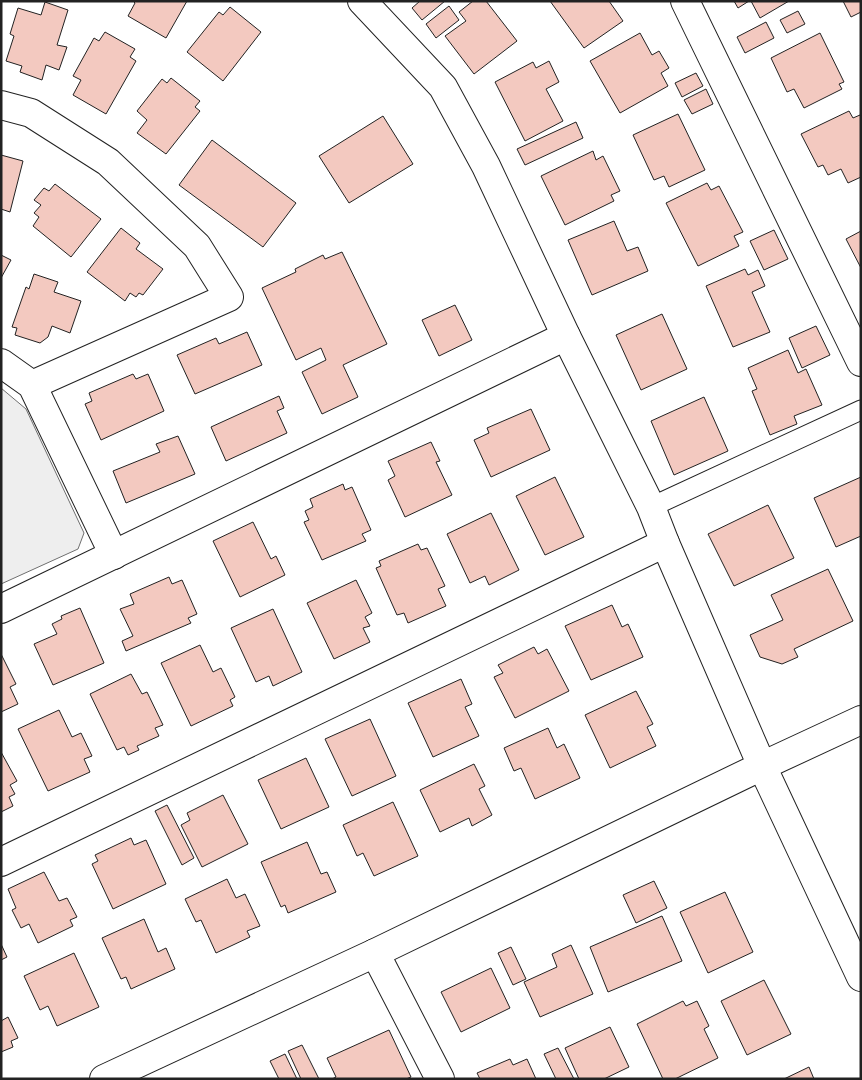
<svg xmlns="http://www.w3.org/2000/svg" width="862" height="1080" viewBox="0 0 862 1080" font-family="'Alegreya Sans',sans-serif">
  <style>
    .green { fill: #eee; stroke: #6f6f6f }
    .building { fill: #f3c9c0; stroke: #222 }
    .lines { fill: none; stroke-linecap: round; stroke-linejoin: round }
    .service-casing { stroke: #222; stroke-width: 21 }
    .minor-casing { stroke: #222; stroke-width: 30 }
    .tertiary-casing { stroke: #222; stroke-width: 30 }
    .service { stroke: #fff; stroke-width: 19 }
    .minor { stroke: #fff; stroke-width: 28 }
    .tertiary { stroke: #fff; stroke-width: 28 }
  </style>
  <rect width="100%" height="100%" fill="#fff"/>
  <polygon class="green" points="1,388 26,409 84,533 78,549 1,584"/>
  <g class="building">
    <polygon points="133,1 187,1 166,38 128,16 135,3"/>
    <polygon points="420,1 445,1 422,20 412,8"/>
    <polygon points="473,1 486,1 517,41 474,74 445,36 466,21 459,12"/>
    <polygon points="550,1 609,1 623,21 584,48"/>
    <polygon points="734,1 749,1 738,8"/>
    <polygon points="751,1 789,1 760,18"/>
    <polygon points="843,1 861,1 861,12 851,17"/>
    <polygon points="45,2 68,10 57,45 67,47 59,70 46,65 42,80 20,72 22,66 6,61 14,36 10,34 18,8 41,15"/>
    <polygon points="449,6 459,20 436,38 426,24"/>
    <polygon points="230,7 261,32 223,81 187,52 219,12 223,15"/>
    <polygon points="798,11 805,24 787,33 780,20"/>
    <polygon points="766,22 774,38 745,53 737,37"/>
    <polygon points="105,32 135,49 130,57 136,61 106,114 73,95 81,80 73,76 94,38 99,41"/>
    <polygon points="640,33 652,55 659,51 669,68 661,73 668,86 620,113 590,61"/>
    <polygon points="820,33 844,82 839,84 842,89 804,108 794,89 787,92 771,58"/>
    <polygon points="549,61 559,82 546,89 563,121 525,141 495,82 533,62 536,68"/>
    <polygon points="696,73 703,86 682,97 675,83"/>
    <polygon points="171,78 200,101 195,107 200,111 166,154 137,133 147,120 137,111 162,79 167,83"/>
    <polygon points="706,89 713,104 692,114 684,100"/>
    <polygon points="849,111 853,118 860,115 861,117 861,177 848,183 841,169 828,175 823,165 818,167 801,134"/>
    <polygon points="678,114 705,170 669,187 664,176 654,180 633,135"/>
    <polygon points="383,116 413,164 349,203 319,156"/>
    <polygon points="576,122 583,138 525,165 517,149"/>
    <polygon points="212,140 296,203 263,247 179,185"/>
    <polygon points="593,151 596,160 603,156 620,191 611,195 614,201 565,225 541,176"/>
    <polygon points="1,155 23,161 10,212 1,209"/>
    <polygon points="707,183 711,190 719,186 743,232 734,236 739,246 698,266 666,203"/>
    <polygon points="55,184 101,219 71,257 33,226 39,217 34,213 41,205 34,200 44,188 49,191"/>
    <polygon points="614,221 627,251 638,247 648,271 592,295 568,240"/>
    <polygon points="121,228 140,243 136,249 163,269 143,295 139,293 136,297 130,293 125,301 87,272"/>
    <polygon points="774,230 788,259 764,270 750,241"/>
    <polygon points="861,231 861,268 846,239"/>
    <polygon points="342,252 387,344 343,365 358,397 322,414 302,372 326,360 321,348 296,360 262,288 296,272 295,269 323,255 325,259"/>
    <polygon points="1,255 11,260 1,278"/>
    <polygon points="745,269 748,275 758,270 765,286 752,292 770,332 733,347 706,286"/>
    <polygon points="34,274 58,282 54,292 81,301 70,333 52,326 48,337 40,343 15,335 17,328 12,327 26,287 29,289"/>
    <polygon points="455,305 472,340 439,356 422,320"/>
    <polygon points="662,314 687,369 641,390 616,335"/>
    <polygon points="816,326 830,355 802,368 789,338"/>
    <polygon points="247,332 262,365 195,394 177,355 216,338 219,344"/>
    <polygon points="788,350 798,373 806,369 822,405 794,416 797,424 770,435 752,391 757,389 748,368"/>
    <polygon points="133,374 136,379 148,374 164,411 101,440 85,404 92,401 89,393"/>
    <polygon points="279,396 284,408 277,411 287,433 226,461 211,427"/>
    <polygon points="704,397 728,451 674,475 651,421"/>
    <polygon points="531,409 550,450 491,477 474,440 489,433 487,428"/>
    <polygon points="178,436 195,474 126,503 113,471 160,452 156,444"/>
    <polygon points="431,442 440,461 436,462 452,495 405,517 388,480 395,476 388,461"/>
    <polygon points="555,477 584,537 545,555 516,496"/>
    <polygon points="861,477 861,536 836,547 814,498"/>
    <polygon points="343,484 345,490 352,487 371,530 362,534 366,541 322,560 304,522 309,520 305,511 313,507 310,499"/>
    <polygon points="768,505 794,558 734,586 708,534"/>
    <polygon points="491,513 519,570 489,585 485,576 470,583 447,534"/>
    <polygon points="253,522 271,559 276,556 285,575 240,597 213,541"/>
    <polygon points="418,544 421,550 427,548 445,586 438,589 446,606 408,623 404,613 397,615 376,568 381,566 379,561"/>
    <polygon points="828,569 853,621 794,649 798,657 782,664 760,657 750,635 783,620 771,595"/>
    <polygon points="169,577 172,584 182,580 197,614 188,618 191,623 126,651 122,641 133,636 120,609 134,604 130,594"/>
    <polygon points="356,580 372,613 365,617 370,626 363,628 370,642 334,659 307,603"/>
    <polygon points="612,605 622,627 628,624 643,657 591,680 565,626"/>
    <polygon points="80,608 104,663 53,685 34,644 57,634 52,624 62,619 61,616"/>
    <polygon points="273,609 302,672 273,686 269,676 256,682 231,628"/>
    <polygon points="200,645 213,672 221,668 235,697 230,700 233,706 191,726 161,663"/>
    <polygon points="534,647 538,654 547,649 569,691 515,718 494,677 503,673 498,665"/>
    <polygon points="1,654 16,684 10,687 18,704 1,712"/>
    <polygon points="131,674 142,694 147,692 163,725 155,728 159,736 137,746 139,750 128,755 124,747 117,750 90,694"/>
    <polygon points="461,679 472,704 465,707 479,736 433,757 408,703"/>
    <polygon points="636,691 653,724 647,727 656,746 610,768 585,715"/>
    <polygon points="59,710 72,737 81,733 92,756 84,759 90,772 48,791 18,729"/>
    <polygon points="370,719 396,776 352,796 325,739"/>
    <polygon points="548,728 557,748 564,744 580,778 535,799 521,768 514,771 504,748"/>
    <polygon points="1,752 17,781 10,785 15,794 9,797 13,806 1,812"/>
    <polygon points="306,758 329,807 281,829 258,780"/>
    <polygon points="474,764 485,786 479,789 492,815 472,826 469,818 440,832 420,790"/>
    <polygon points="223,795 248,844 202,867 181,825 190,820 187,813"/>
    <polygon points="393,802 418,856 374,876 363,853 357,856 343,825"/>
    <polygon points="167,805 194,858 182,865 155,811"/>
    <polygon points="131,838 134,845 146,840 166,884 113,909 92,864 98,861 95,855"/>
    <polygon points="307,842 321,874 327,872 336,892 288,913 285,905 281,907 261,862"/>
    <polygon points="44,872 59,901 67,898 77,917 70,920 73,926 38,943 29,924 21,928 12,910 16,908 8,889"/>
    <polygon points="227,879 236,898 245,894 260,926 247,931 250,937 216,953 201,920 196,922 185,899"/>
    <polygon points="654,881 667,908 636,923 623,895"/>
    <polygon points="725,892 753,952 708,973 680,912"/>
    <polygon points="662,916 682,961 608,992 590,947"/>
    <polygon points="144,919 158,952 166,948 175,969 131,989 126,977 121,979 102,938"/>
    <polygon points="1,944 7,957 1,960"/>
    <polygon points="571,945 593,994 540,1017 524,982 557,967 552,954"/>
    <polygon points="511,947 526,979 513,985 498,953"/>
    <polygon points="74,953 99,1007 57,1026 48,1006 40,1010 24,976"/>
    <polygon points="491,968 510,1008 461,1032 441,992"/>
    <polygon points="764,980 791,1034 747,1055 721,1001"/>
    <polygon points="683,1001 686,1006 697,1001 709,1026 704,1029 718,1058 675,1079 663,1079 637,1024"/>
    <polygon points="8,1017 18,1038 11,1041 13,1047 1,1052 1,1021"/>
    <polygon points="610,1027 629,1067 604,1079 579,1079 565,1048"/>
    <polygon points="389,1030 411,1077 406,1079 332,1079 336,1077 327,1058"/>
    <polygon points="302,1045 319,1079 301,1079 288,1051"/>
    <polygon points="558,1048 574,1079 556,1079 544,1054"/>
    <polygon points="285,1054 297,1079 279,1079 270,1061"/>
    <polygon points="510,1059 513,1065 527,1059 536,1079 480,1079 477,1073"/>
    <polygon points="809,1067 814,1079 784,1079"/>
  </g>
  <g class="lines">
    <g class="service-casing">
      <polyline id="service" points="651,507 861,410"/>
    </g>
    <g class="minor-casing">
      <g id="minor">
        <polyline points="362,1 443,87 486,166 566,336 651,507 665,543 762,766"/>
        <polyline points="685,1 861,362"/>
        <polyline points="1,105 31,113 108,162 197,246 229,297 32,385"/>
        <polyline points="1,363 32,385 114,555"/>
        <polyline points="1,609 566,336"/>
        <polyline points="1,862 665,543"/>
        <polyline points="375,953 440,1079"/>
      </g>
    </g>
    <g class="tertiary-casing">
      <g id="tertiary">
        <polyline points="762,766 861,977"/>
        <polyline points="104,1079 375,953 762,766 861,720"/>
      </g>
    </g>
    <use href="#service" class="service"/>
    <use href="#minor" class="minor"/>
    <use href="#tertiary" class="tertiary"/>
  </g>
  <rect width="862" height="1080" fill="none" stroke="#222222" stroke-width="5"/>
</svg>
